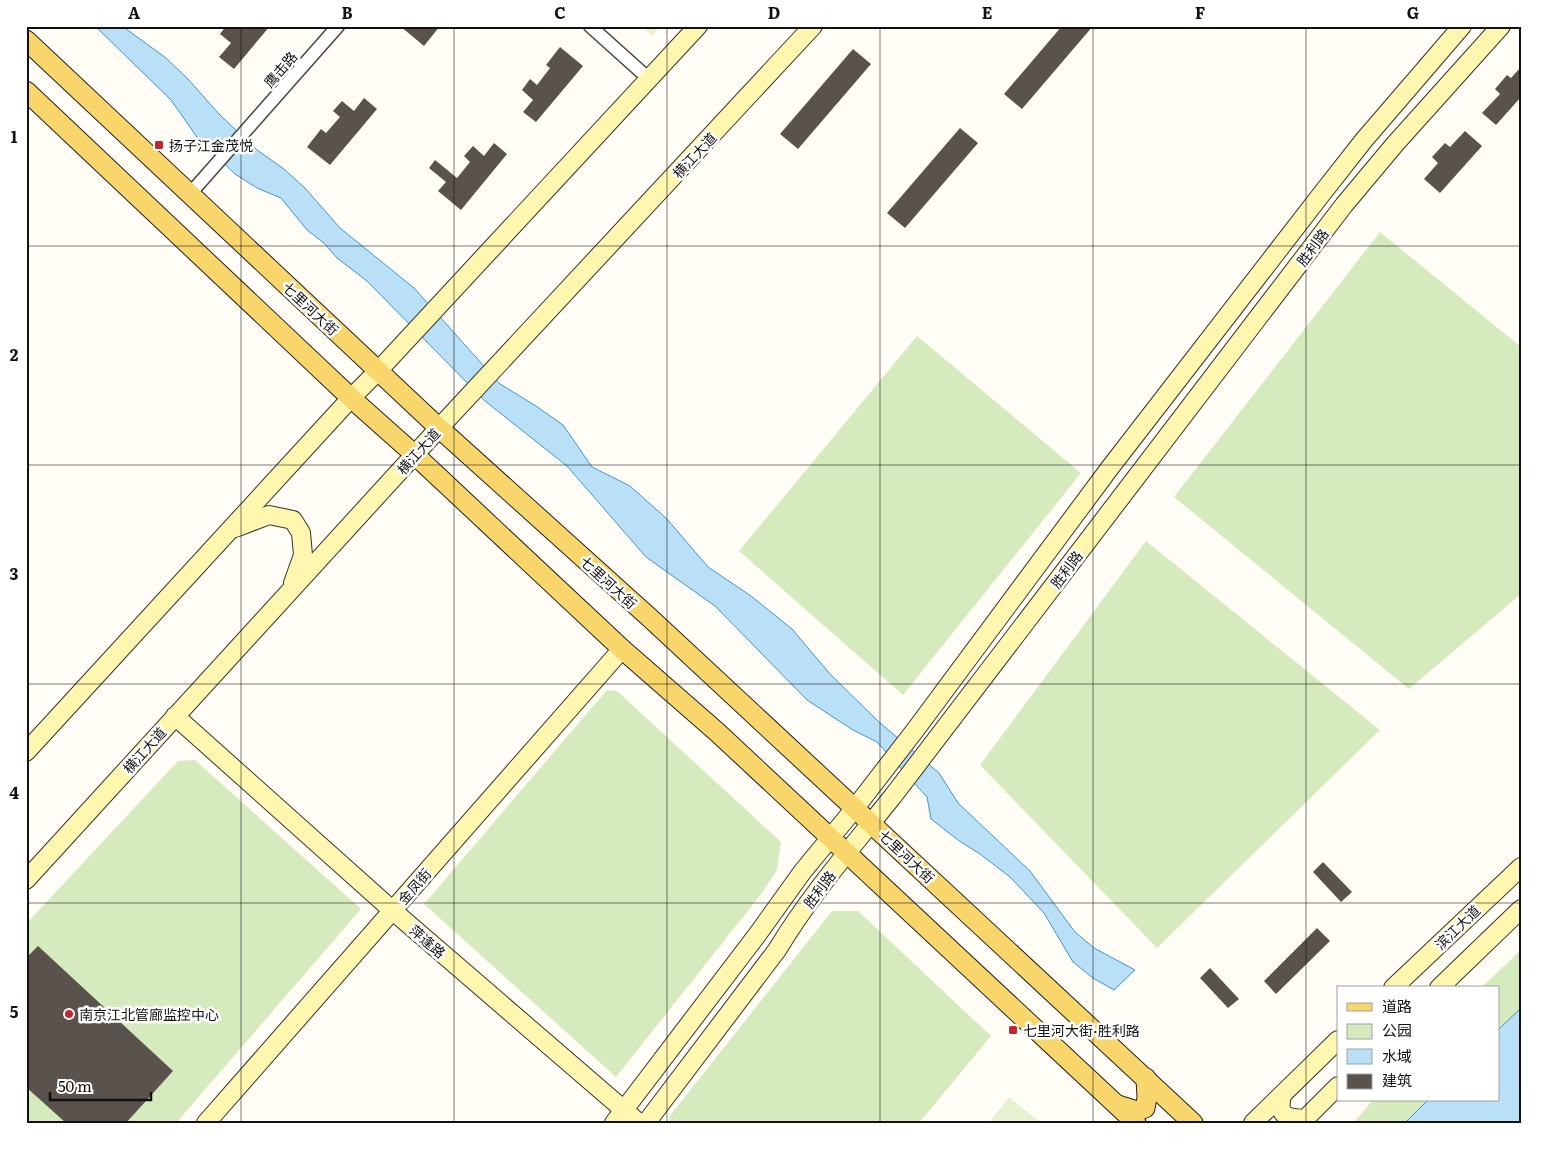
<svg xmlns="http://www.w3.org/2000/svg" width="1547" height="1149" viewBox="0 0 1547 1149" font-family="Literata,'Noto Sans SC',serif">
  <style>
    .green { fill: #d5ebbd }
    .pitch { fill: #e6f2cf }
    .water { fill: #b9e0f7; stroke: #3f96cf }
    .building { fill: #5a524d }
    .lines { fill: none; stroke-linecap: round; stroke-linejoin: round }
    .street-casing { stroke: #444; stroke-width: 15 }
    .secondary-casing { stroke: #333; stroke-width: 20 }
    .primary-casing { stroke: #222; stroke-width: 21 }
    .street { stroke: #fff; stroke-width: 12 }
    .secondary { stroke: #fff6b0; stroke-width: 18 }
    .primary { stroke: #f9d66b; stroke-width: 19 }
    .grid { fill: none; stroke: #111; stroke-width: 1; stroke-opacity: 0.55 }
    .poi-dot { fill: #c4262e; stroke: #fff; stroke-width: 2 }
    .labels { text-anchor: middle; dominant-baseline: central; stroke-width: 5; stroke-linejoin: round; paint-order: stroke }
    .street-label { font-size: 14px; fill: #111; stroke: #fff }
    .poi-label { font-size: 14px; fill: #111; stroke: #fff; text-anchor: start }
    .neatline { fill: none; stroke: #111; stroke-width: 2 }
    .grid-label { font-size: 16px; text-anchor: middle; font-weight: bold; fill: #111 }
  </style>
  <rect width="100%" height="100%" fill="#fffdf5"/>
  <g class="green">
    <polygon points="1380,232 1521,347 1521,594 1409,689 1174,497"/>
    <polygon points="917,336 1081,473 903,695 739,551"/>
    <polygon points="1146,541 1380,730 1157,948 980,765"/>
    <polygon points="607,690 617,691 781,842 777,870 762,893 616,1077 424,904"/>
    <polygon points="195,760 361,909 176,1123 26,1123 26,924 178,761"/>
    <polygon points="832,911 858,911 991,1036 919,1123 670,1123 669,1117"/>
    <polygon points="1521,950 1521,1123 1353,1123 1373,1100 1498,1100 1498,988 1481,988"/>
  </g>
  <g class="pitch">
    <polygon points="642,26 661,26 652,36"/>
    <polygon points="1009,1097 1041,1123 989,1123"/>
  </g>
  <g class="water">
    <polygon points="95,26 122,26 166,58 188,79 219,114 257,150 284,169 305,188 340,228 414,288 500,384 536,406 563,425 592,467 630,486 667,519 708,567 751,596 792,629 830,674 879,722 939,773 958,803 1030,871 1075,932 1094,948 1135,970 1114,990 1093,978 1073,962 1044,913 1010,877 980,854 958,840 931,819 927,797 877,742 853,730 807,700 715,606 646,557 567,466 485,401 367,281 337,258 324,243 307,230 281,198 257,188 235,174 199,140 171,100"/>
    <polygon points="1521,1008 1521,1123 1405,1123 1428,1100 1498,1100 1498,1030"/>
  </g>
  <g class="building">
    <polygon points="226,26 270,26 234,69 219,57 231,43 220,34"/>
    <polygon points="400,26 440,26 424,46"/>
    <polygon points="1062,26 1093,26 1022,109 1004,94"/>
    <polygon points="560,47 583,66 536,122 523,112 533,100 522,90 530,79 537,85 550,68 546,65"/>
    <polygon points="853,49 871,64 798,149 780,134"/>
    <polygon points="1521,67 1521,97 1496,125 1482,113 1500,94 1495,89 1507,75 1511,78"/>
    <polygon points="364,98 377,109 330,165 307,147 321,129 326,133 340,117 333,111 342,101 354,111"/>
    <polygon points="960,128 978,143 905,228 887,213"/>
    <polygon points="1465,131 1482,146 1440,193 1424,179 1438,163 1432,157 1445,143 1450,147"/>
    <polygon points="494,143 507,154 461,210 438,191 446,182 429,168 435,160 457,178 470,162 464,156 473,146 484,156"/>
    <polygon points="1323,862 1352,892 1341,902 1313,872"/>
    <polygon points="1317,928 1330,941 1276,994 1264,981"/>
    <polygon points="38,946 173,1071 126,1123 66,1123 26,1087 26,958"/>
    <polygon points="1210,968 1239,999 1228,1008 1200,978"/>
  </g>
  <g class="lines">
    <g class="street-casing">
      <g id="street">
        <polyline points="590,26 649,79"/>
        <polyline points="189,195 338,26"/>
      </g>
    </g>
    <g class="secondary-casing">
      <g id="secondary">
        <polyline points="235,528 269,515 293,520 301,533 303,555 293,583"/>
        <polyline points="175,716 392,910 639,1123"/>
        <polyline points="26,752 351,398 378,371 698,26"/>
        <polyline points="26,880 439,428 813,26"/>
        <polyline points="1393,988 1521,867"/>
        <polyline points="1439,988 1521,909"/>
        <path d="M1282,1095C1277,1116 1286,1118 1305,1119"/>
        <polyline points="206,1123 622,649"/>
        <polyline points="614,1123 757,935 803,871 855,808 916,729 1109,469 1320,196 1364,140 1462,26"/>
        <path d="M646,1123L777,950C810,895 853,846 893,796L1344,205L1395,144L1501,26"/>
        <polyline points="1253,1123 1338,1040"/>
        <polyline points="1301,1123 1338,1086"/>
      </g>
    </g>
    <g class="primary-casing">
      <g id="primary">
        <polyline points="26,40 439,428 650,618 1193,1123"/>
        <polyline points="26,91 351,398 415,455 622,649 717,732 1136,1123"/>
        <polyline points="1118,1105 1137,1111 1145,1108 1147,1098 1146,1078"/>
      </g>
    </g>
    <use href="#street" class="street"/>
    <use href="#secondary" class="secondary"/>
    <use href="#primary" class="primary"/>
  </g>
  <path class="grid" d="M241,26V1123M454,26V1123M667,26V1123M880,26V1123M1093,26V1123M1306,26V1123M26,246H1521M26,465H1521M26,684H1521M26,903H1521"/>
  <g class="poi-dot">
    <rect x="154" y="140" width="10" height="10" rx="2.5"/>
    <circle cx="69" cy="1014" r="5"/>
    <rect x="1008" y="1025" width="10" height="10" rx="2.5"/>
  </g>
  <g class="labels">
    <g class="street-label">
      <text transform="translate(280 69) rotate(-49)">鹰击路</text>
      <text transform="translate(694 155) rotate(-47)">横江大道</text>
      <text transform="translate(1312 247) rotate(-53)">胜利路</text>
      <text transform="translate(311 308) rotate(43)">七里河大街</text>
      <text transform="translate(418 451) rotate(-48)">横江大道</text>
      <text transform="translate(1066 569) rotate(-53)">胜利路</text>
      <text transform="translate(609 582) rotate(42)">七里河大街</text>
      <text transform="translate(144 750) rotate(-48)">横江大道</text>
      <text transform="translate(907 856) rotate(43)">七里河大街</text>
      <text transform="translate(414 886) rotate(-49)">金凤街</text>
      <text transform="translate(819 889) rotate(-53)">胜利路</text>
      <text transform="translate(1457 927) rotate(-44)">滨江大道</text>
      <text transform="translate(428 941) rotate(41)">萍逢路</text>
    </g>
    <g class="poi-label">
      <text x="169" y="145">扬子江金茂悦</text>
      <text x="79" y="1014">南京江北管廊监控中心</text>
      <text x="1023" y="1030">七里河大街·胜利路</text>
    </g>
  </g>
  <rect width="1547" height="1149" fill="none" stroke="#ffffff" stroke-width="55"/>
  <rect x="1337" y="986" width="162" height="115" fill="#ffffff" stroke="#a0a0a0"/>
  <rect x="1347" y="1003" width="25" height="8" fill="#f9d66b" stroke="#a0a0a0"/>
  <text x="1382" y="1012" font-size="15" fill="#111111">道路</text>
  <rect x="1347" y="1024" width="25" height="15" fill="#d5ebbd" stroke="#a0a0a0"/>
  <text x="1382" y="1036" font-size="15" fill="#111111">公园</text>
  <rect x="1347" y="1049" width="25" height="15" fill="#b9e0f7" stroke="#a0a0a0"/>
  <text x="1382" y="1062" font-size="15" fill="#111111">水域</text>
  <rect x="1347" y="1074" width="25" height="15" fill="#5a524d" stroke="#a0a0a0"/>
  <text x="1382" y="1086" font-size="15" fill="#111111">建筑</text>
  <path d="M50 1092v8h101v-8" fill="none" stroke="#111111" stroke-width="2.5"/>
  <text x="58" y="1092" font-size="15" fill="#111111" stroke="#ffffff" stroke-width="4" paint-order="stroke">50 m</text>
  <rect x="28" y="28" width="1492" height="1094" class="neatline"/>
  <g class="grid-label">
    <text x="134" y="19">A</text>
    <text x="347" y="19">B</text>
    <text x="560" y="19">C</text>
    <text x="774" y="19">D</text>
    <text x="987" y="19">E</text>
    <text x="1200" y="19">F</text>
    <text x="1413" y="19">G</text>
    <text x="14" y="143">1</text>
    <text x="14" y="361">2</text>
    <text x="14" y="580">3</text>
    <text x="14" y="799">4</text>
    <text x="14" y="1018">5</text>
  </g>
</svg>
